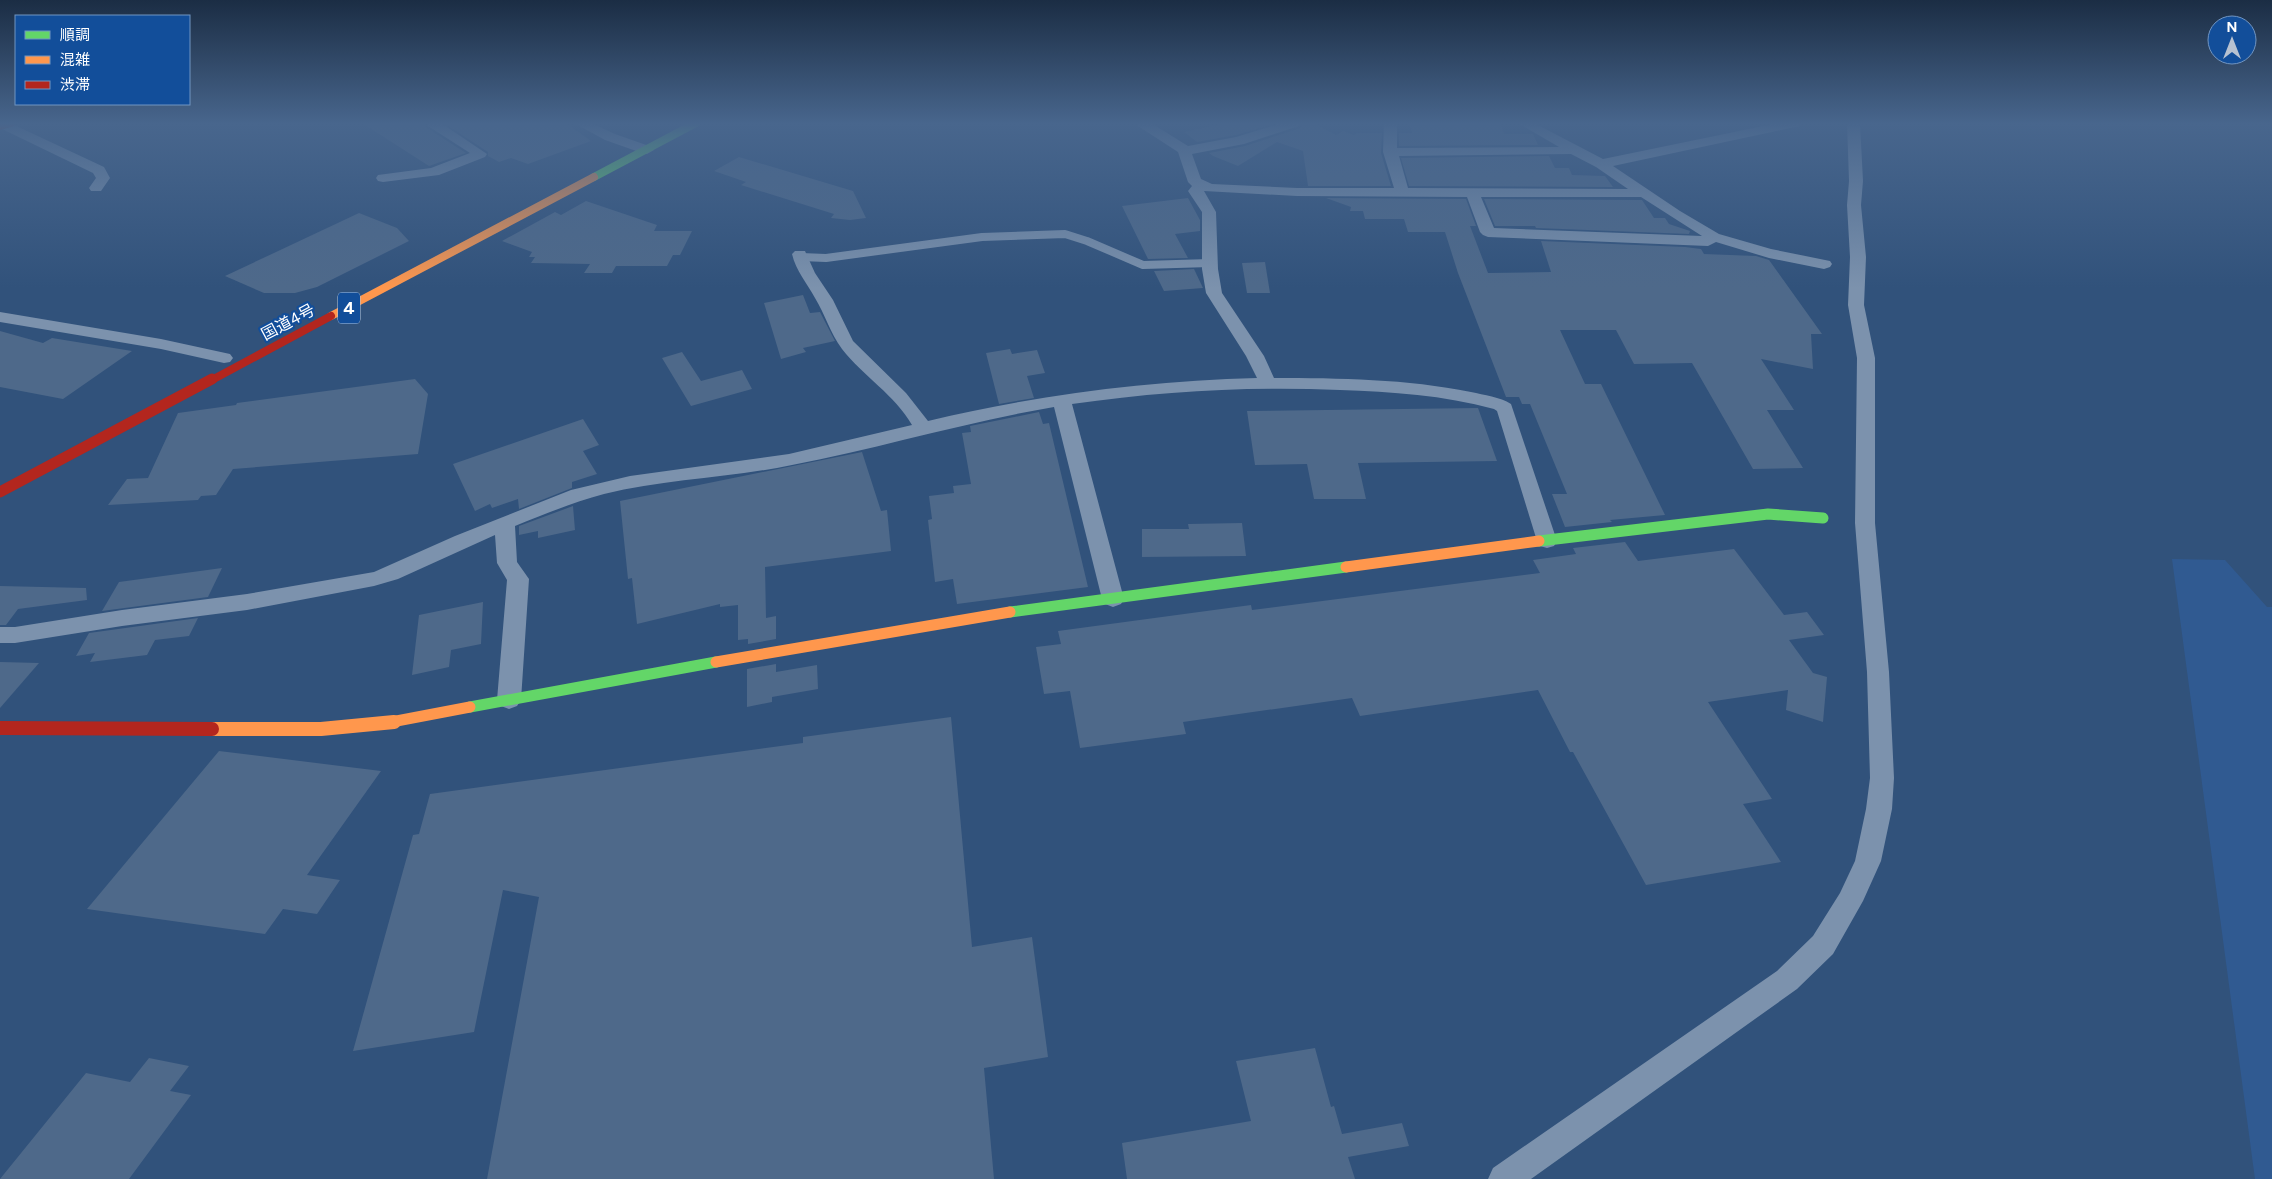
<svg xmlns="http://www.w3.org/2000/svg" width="2272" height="1179" viewBox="0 0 2272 1179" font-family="Figtree,'Noto Sans JP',sans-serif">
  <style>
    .water { fill: #305a91 }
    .building { fill: #4e698a }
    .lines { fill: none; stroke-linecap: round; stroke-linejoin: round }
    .lane { stroke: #7c92ad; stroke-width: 8 }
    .street { fill: #7c92ad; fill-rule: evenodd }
    .fast-far1 { stroke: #63d668; stroke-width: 8 }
    .fast { stroke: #63d668; stroke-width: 11 }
    .slow-far2 { stroke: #ff974d; stroke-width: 8 }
    .slow-far1 { stroke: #ff974d; stroke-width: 11 }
    .slow { stroke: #ff974d; stroke-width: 14 }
    .jam-far2 { stroke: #b3261e; stroke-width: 8 }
    .jam-far1 { stroke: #b3261e; stroke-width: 11 }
    .jam { stroke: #b3261e; stroke-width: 14 }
    .labels { text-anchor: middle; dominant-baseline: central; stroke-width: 4.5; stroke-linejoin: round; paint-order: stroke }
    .far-street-label { font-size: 16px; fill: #fff; stroke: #124e9a }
    .shield { fill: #124e9a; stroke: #b8cae1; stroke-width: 1 }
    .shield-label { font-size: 18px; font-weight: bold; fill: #fff }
  </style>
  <rect width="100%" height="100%" fill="#31527b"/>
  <polygon class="water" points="2172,559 2225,560 2267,607 2272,607 2272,1179 2255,1179"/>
  <g class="building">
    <polygon points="362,123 425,123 427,128 466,153 429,166"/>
    <polygon points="444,123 566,123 591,141 528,164 511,158 499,162 488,156 488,152"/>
    <polygon points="1226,123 1277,123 1236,135 1197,142 1184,132"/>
    <polygon points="1303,123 1314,123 1336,135 1343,131 1354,135 1357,133 1382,133 1381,153 1391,186 1308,186 1303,151 1277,142 1238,166 1213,156 1209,153 1245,146 1300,128"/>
    <polygon points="1409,123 1500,123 1504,134 1533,134 1538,145 1399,146 1399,133 1412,133"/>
    <polygon points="1549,156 1555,168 1569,168 1572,175 1605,176 1613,187 1409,186 1401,158"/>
    <polygon points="739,157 853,191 866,218 850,220 831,218 834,214 741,185 746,182 714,171"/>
    <polygon points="1188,198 1200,220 1200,231 1175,234 1188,258 1148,259 1122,206"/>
    <polygon points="1326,198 1466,199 1476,226 1470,226 1488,273 1551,272 1541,241 1685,247 1701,249 1704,254 1756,256 1769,260 1822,334 1811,334 1813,369 1761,359 1794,410 1767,410 1803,468 1753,469 1692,363 1634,364 1616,330 1560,330 1585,384 1601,384 1665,515 1610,520 1612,522 1565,527 1552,494 1567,494 1530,404 1522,404 1519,397 1506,397 1458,273 1445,232 1408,232 1404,219 1365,219 1363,211 1350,211 1351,207"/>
    <polygon points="1484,199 1642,200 1654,218 1665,218 1669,224 1690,231 1689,234 1536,228 1535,226 1495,226"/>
    <polygon points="586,201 657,225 654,231 692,231 680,255 673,255 667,266 616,266 612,273 584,273 590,264 531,263 535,257 529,257 532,252 502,241 555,212 561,215"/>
    <polygon points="359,213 397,228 409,241 317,287 295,293 264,293 225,276"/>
    <polygon points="1265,262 1270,293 1247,293 1242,263"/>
    <polygon points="1194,269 1203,288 1164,291 1154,271"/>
    <polygon points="803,295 810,313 820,312 835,341 803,348 806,352 781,359 764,303"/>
    <polygon points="0,331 43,343 52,338 132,351 63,399 0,387"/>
    <polygon points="1010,349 1012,354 1037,350 1045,373 1027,376 1034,398 999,404 986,353"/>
    <polygon points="682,352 701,381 742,370 752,389 691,406 662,358"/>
    <polygon points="415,379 428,394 418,454 233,469 216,495 201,496 198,500 108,505 127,479 148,478 178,413 236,405 237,403"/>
    <polygon points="1478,408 1497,461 1358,463 1366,499 1314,499 1307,464 1255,465 1247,411"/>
    <polygon points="1039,412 1043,424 1049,423 1088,587 957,604 953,579 935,582 928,520 932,519 929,496 954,493 953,486 971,484 962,433 971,432 970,426"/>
    <polygon points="583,419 599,445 583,451 597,474 572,482 572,488 519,509 518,499 492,508 490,504 475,511 453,464"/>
    <polygon points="862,452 881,511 887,510 891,551 765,567 766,618 776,616 776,639 748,644 748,639 738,640 738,605 720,607 720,604 637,624 632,578 628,579 620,501"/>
    <polygon points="573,506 575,530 538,538 538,531 519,535 519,526"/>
    <polygon points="1242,523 1246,556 1142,557 1142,529 1189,529 1188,524"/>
    <polygon points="1625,542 1638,561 1734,549 1784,615 1807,612 1824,635 1789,640 1813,673 1827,677 1823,722 1786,710 1788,690 1708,702 1772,799 1743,804 1781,862 1646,885 1573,752 1570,752 1538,690 1360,716 1352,698 1183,722 1186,734 1080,748 1070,691 1044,694 1036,647 1061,644 1058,631 1251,605 1252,610 1540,573 1533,560 1576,554 1573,548"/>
    <polygon points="222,568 208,597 102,611 119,582"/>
    <polygon points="0,586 86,588 87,600 18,609 6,625 0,625"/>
    <polygon points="483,602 481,644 451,650 449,667 412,675 419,615"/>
    <polygon points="198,618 189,636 155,640 147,655 90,662 95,653 76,656 89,633"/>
    <polygon points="0,662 39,663 0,708"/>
    <polygon points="776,664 776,672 817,665 818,689 772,697 772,702 747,707 747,669"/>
    <polygon points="951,717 972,947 1032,937 1048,1057 984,1068 994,1179 487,1179 539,897 503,890 474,1032 353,1051 413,835 419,834 430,794 803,743 803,737"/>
    <polygon points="219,751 381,771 307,875 340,880 317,914 283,909 265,934 87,909"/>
    <polygon points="1315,1048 1331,1107 1334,1106 1342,1134 1402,1123 1409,1146 1348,1157 1355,1179 1127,1179 1122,1143 1251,1121 1236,1061"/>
    <polygon points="149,1058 189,1066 170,1091 191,1095 129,1179 0,1179 86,1073 130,1082"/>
  </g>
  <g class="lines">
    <polyline class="lane" points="801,257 826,258 982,237 1065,234 1087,241 1143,265 1210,263"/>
    <g class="street">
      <polygon points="0,123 10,123 104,167 110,178 101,191 91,191 89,188 96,178 93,173 0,128"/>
      <polygon points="427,123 441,123 487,154 485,157 439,175 383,182 378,181 376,178 378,175 431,168 470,153 428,126"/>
      <polygon points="574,123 591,123 615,134 652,147 654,150 647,154 642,153 605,140"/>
      <path d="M1137,123H1151L1188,146L1236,137L1282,123H1301L1299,126L1244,144L1192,154L1201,179L1212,184L1297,188H1394L1383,152L1384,123H1397V148L1559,147L1518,123H1534L1603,159L1778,123H1801L1800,126L1795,127L1613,166L1680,211L1719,234L1771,249L1830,261L1832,264L1830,267L1824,269L1769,258L1716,242L1708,246L1488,237L1483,235L1480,232L1467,197L1297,196L1204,191L1216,212L1218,269L1222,293L1264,356L1274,378C1339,378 1407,379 1471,392C1484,395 1500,397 1511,404L1557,541L1554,546L1547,548L1540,546L1537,541L1497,411L1494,409C1443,395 1392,392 1340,390C1250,386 1161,391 1072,404L1124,599L1121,604L1113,607L1105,604L1102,599L1054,407C965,422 880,448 792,465C730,478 666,479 604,494C574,502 545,514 515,526L517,562L529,579L521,700L517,706L509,709L501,706L497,700L507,580L497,563L495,535L398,579L374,586L247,610L122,626L15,643H0V627H15L122,610L247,594L374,572L455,536L571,490L630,476L789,454L912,425C895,395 863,376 842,349C830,333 825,314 815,298C807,283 796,271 792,254L795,251H805L815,273L833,300L853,341L906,393L928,421C1036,395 1146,381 1257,378L1246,356L1206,293L1202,269V212L1188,191L1192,186L1188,182L1178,152L1138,126ZM1571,154L1596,167L1628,189L1408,188L1399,156ZM1481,197H1641L1702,236L1494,228Z"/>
      <polygon points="1847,123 1860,123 1863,181 1861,205 1866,257 1864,305 1875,358 1875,523 1889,672 1894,778 1892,809 1881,861 1863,901 1833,954 1797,989 1531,1179 1488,1179 1493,1168 1777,971 1813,936 1840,893 1855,861 1866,809 1870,778 1867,672 1855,523 1857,358 1848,305 1850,257 1847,205 1849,181"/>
      <polygon points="0,312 161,339 230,354 233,358 230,362 224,363 161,349 0,322"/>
    </g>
    <polyline class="fast-far1" points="594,177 696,123"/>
    <g class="fast">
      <polyline points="1539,541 1768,514 1823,518"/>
      <polyline points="1010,612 1346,567"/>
      <polyline points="470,707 716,662"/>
    </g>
    <polyline class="slow-far2" points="331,316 594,177"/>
    <g class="slow-far1">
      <polyline points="1346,567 1539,541"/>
      <polyline points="716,662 1010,612"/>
      <polyline points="386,723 470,707"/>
    </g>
    <polyline class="slow" points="212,729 321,729 394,722"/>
    <g class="jam-far2">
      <polyline points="0,126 11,123"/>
      <polyline points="210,381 331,316"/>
    </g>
    <polyline class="jam-far1" points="0,492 212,379"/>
    <polyline class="jam" points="0,728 212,729"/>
  </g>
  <linearGradient id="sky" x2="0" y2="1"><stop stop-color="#1b2d44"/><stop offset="0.43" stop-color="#48668d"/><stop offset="1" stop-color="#48668d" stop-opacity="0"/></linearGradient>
  <rect width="2272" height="288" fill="url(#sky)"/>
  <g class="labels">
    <g class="far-street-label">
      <text transform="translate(288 322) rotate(-28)">国道4号</text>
    </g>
    <rect class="shield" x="338" y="292.5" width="22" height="31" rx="4"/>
    <g class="shield-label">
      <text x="349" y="308">4</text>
    </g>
  </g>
  <rect x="15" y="15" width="175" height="90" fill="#124e9a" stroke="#7195c2"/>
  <rect x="25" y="31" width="25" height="8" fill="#63d668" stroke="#7195c2"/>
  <text x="60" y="40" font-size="15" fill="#ffffff">順調</text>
  <rect x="25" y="56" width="25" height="8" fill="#ff974d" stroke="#7195c2"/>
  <text x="60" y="65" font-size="15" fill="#ffffff">混雑</text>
  <rect x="25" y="81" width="25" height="8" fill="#b3261e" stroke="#7195c2"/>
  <text x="60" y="90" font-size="15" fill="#ffffff">渋滞</text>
  <g transform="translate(2232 40)"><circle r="24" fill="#124e9a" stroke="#7195c2"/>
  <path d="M0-4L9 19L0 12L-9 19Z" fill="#b7c2d1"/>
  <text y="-8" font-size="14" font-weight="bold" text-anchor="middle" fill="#ffffff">N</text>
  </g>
</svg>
